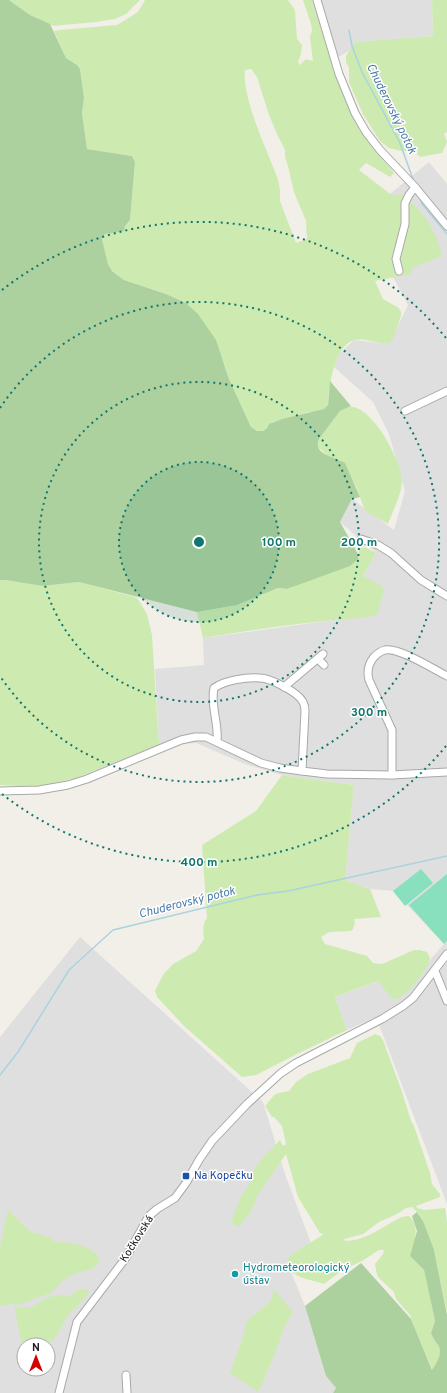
<svg xmlns="http://www.w3.org/2000/svg" width="447" height="1393" viewBox="0 0 447 1393" font-family="Overpass,sans-serif">
  <style>
    .residential { fill: #e0dfdf; fill-rule: evenodd }
    .grass { fill: #cdebb0; fill-rule: evenodd }
    .forest { fill: #add19e }
    .pitch { fill: #88e0be }
    .lines { fill: none; stroke-linecap: round; stroke-linejoin: round }
    .stream { stroke: #aad3df; stroke-width: 1.5 }
    .minor-casing { stroke: #a9a9a9; stroke-width: 9 }
    .minor { stroke: #fff; stroke-width: 7 }
    .ring { fill: none; stroke: #0f766e; stroke-width: 2; stroke-dasharray: 2 4 }
    .transit-dot { fill: #1a4fb4; stroke: #fff; stroke-width: 1.5 }
    .culture-dot { fill: #0f9aa8; stroke: #fff; stroke-width: 1.5 }
    .labels { text-anchor: middle; dominant-baseline: central; stroke-width: 3; stroke-linejoin: round; paint-order: stroke }
    .transit-label { font-size: 11px; fill: #164399; stroke: #fff; text-anchor: start }
    .street-label { font-size: 11px; fill: #222; stroke: #fff }
    .culture-label { font-size: 11px; fill: #0d838f; stroke: #fff; text-anchor: start }
    .water-label { font-size: 12px; font-style: italic; fill: #4a7aab; stroke: #fff }
    .centre { fill: #0f766e; stroke: #fff; stroke-width: 2 }
    .ring-label { font-size: 12px; text-anchor: middle; font-weight: bold; fill: #0f766e; stroke: #fff; stroke-width: 3; stroke-linejoin: round; paint-order: stroke }
  </style>
  <rect width="100%" height="100%" fill="#f2efe9"/>
  <g class="residential">
    <polygon points="312,0 432,0 433,36 355,42 351,50 331,61"/>
    <polygon points="429,162 447,184 447,1204 380,1027 374,1018 347,1030 335,997 379,981 395,1000 444,944 394,891 370,889 345,880 354,785 282,775 245,764 196,743 159,745 155,669 204,665 203,638 377,614 363,576 376,553 340,522 352,499 394,530 405,491 389,434 373,402 334,367 340,353 354,340 389,344 408,305 393,277 385,198"/>
    <path d="M80,937L263,1102L286,1177L311,1243L287,1262L305,1306L326,1376L336,1388L333,1393H0V1037ZM24,1345H48V1369H24Z"/>
  </g>
  <g class="grass">
    <polygon points="9,0 140,0 126,14 115,19 96,22 53,26 30,15"/>
    <path d="M145,0H288L295,10L297,39L302,45L301,54L298,62L300,65L306,59L313,61L310,37L312,30L311,24L303,0H312L331,61L349,109L359,129L394,173L390,177L366,163L359,170L393,196L401,194C407,200 415,205 420,211C428,219 442,245 441,256L412,268L411,274L375,281L383,299L399,308L401,312V316L393,339L389,344C378,344 366,338 355,340C335,343 328,389 328,405L324,409L317,412H309L273,422L263,431H257L251,427L229,379L224,363L186,303L166,294L124,280L112,271L108,264L105,252L102,239L105,234C115,231 123,228 130,220L135,162L132,156L87,149L82,113L84,98L80,69L77,65L66,58L54,31L59,30L117,25L138,12ZM251,69L257,77L269,115L277,134L285,150V157L288,166L294,192L306,221L307,239L296,243L280,201V190L278,180C268,151 242,100 245,70Z"/>
    <polygon points="432,0 447,0 447,132 444,134 447,142 442,153 420,157 414,151 401,151 389,148 380,141 363,114 349,82 349,68 346,62 346,56 355,42 433,36"/>
    <path d="M348,407C371,403 401,460 402,480C402,494 393,510 388,524L365,511L356,486L341,460L329,457L317,446L319,439L340,411Z"/>
    <path d="M365,547L376,553L363,576L382,586L384,591L377,615C357,620 336,619 316,622C278,626 240,632 203,638L197,612L237,605L278,588L287,589L358,559L359,549Z"/>
    <polygon points="0,580 5,580 43,586 79,582 135,597 138,599 147,614 152,635 159,745 76,778 38,787 0,785"/>
    <path d="M282,775L354,785L345,880L370,889L381,917L354,919L355,922L353,929L351,931L329,932L321,937L325,944L367,956L373,963L382,964L414,950H420L427,952L430,958C428,970 405,999 393,1000L378,981L335,997L347,1030L295,1055L256,1075L242,1077L184,1026L157,997L155,991L163,975L173,964L196,951L204,939C203,931 202,925 207,918L202,845L256,811Z"/>
    <path d="M375,1034L380,1036L383,1040L402,1092L411,1121L414,1126L430,1173L432,1184L440,1194V1197L416,1206L417,1208L425,1210L445,1208L447,1222V1313L434,1250L428,1238L423,1221L419,1214L412,1207L406,1208L397,1214L379,1222L363,1234L344,1239L345,1241C361,1241 375,1232 389,1224C396,1220 400,1216 409,1216C421,1228 414,1242 410,1256L424,1270L435,1321L431,1333C433,1339 437,1343 439,1347C442,1355 438,1364 433,1371L415,1329L410,1315L396,1299L394,1292L380,1279L377,1275L375,1264L383,1254L384,1250H379L362,1261L343,1270L324,1284C311,1279 282,1278 289,1256L321,1236L323,1234L320,1233L298,1197L286,1154L257,1196L252,1210L240,1226H236L231,1222L242,1194C247,1190 250,1183 251,1177L249,1176L262,1159L280,1140L283,1146L286,1144L282,1126L274,1117H272L265,1106L275,1094L289,1091L296,1082L308,1074L350,1058L357,1043Z"/>
    <path d="M8,1210L31,1232L50,1237L52,1241C68,1243 88,1243 99,1257L98,1264L92,1269L74,1274L63,1280L51,1293L14,1306V1303L0,1306V1247Z"/>
    <polygon points="83,1289 88,1290 89,1292 88,1295 67,1316 58,1334 54,1339 44,1345 24,1345 24,1348 19,1333 15,1308 32,1307 46,1298 54,1296 62,1295 69,1297 75,1291"/>
    <polygon points="274,1289 293,1312 285,1325 277,1348 260,1389 257,1391 230,1373 242,1340 247,1321 271,1301"/>
  </g>
  <g class="forest">
    <path d="M0,0H9L30,15L50,24L66,58L77,65L80,69L84,98L82,113L87,149L132,156L135,162L130,220L125,226L124,231L105,234L102,239L108,264L112,271L124,280L166,294L186,303L198,314L216,340L229,379L251,427L257,431H263L267,428L269,424L282,419L324,409L328,405L330,381L351,406L340,411L319,439C312,455 336,457 345,463L360,497L352,499L340,522L358,554V559L350,566L287,589L278,588L237,605L197,612L79,582L43,586L5,580H0Z"/>
    <path d="M417,1212L423,1221L434,1250L447,1315V1393H333L336,1388L326,1376L305,1306L361,1263L411,1319L432,1370C437,1363 443,1353 438,1345C435,1341 433,1338 431,1333L435,1321L424,1270L410,1256L417,1231L412,1216Z"/>
  </g>
  <g class="pitch">
    <polygon points="421,869 433,883 405,906 393,891"/>
    <polygon points="447,874 447,941 444,944 409,905"/>
  </g>
  <g class="lines">
    <g class="stream">
      <polyline points="349,30 352,46 362,72 400,143 414,182"/>
      <polyline points="420,198 422,204 447,234"/>
      <polyline points="0,1075 18,1052 69,970 113,930 257,895 288,891 447,856"/>
    </g>
    <g class="minor-casing">
      <g id="minor">
        <polyline points="317,0 339,74 355,113 366,132 380,150 415,187 447,226"/>
        <polyline points="399,271 396,259 405,224 405,203 409,195 415,187"/>
        <polyline points="405,411 447,391"/>
        <polyline points="361,539 378,545 391,553 421,580 447,596"/>
        <polyline points="318,659 324,665"/>
        <polyline points="284,687 323,654"/>
        <path d="M217,741C219,723 210,705 214,688C225,680 247,677 260,678C270,678 298,692 303,702C304,704 305,708 305,711L302,771"/>
        <path d="M392,775V730L369,680C367,672 368,664 374,657C377,654 381,651 385,650C399,647 433,669 447,676"/>
        <polyline points="0,791 39,790 68,785 87,779 181,740 195,737 206,737 261,763 280,768 302,771 327,774 392,775 447,772"/>
        <polyline points="435,971 447,1001"/>
        <polyline points="126,1375 127,1393"/>
        <polyline points="59,1393 77,1322 125,1259 149,1216 157,1209 175,1198 186,1183 199,1160 212,1141 247,1104 281,1073 296,1063 382,1019 403,1006 413,998 447,954"/>
      </g>
    </g>
    <use href="#minor" class="minor"/>
  </g>
  <circle cx="199" cy="542" r="80" fill="#0f766e" fill-opacity=".12"/>
  <g class="ring">
    <circle cx="199" cy="542" r="80"/>
    <circle cx="199" cy="542" r="160"/>
    <path d="M0 408A240 240 0 1 1 0 676"/>
    <path d="M446 746A320 320 0 0 1 2 794M2 290A320 320 0 0 1 446 338"/>
  </g>
  <rect class="transit-dot" x="182" y="1172" width="8" height="8" rx="2"/>
  <circle class="culture-dot" cx="235" cy="1274" r="4"/>
  <g class="labels">
    <g class="transit-label">
      <text x="194" y="1176">Na Kopečku</text>
    </g>
    <g class="street-label">
      <text transform="translate(137 1239) rotate(-58)">Kočkovská</text>
    </g>
    <g class="culture-label">
      <text x="243" y="1268">Hydrometeorologický<tspan x="243" dy="13">ústav</tspan></text>
    </g>
    <g class="water-label">
      <text transform="translate(391 109) rotate(64)">Chuderovský potok</text>
      <text transform="translate(187 903) rotate(-14)">Chuderovský potok</text>
    </g>
  </g>
  <circle cx="199" cy="542" r="6" class="centre"/>
  <g class="ring-label">
    <text x="279" y="546">100 m</text>
    <text x="359" y="546">200 m</text>
    <text x="369" y="716">300 m</text>
    <text x="199" y="866">400 m</text>
  </g>
  <g transform="translate(36 1357)"><circle r="19" fill="#ffffff" stroke="#a7a7a7"/>
  <path d="M0-3L7 15L0 10L-7 15Z" fill="#d40000"/>
  <text y="-6" font-size="11" font-weight="bold" text-anchor="middle" fill="#222222">N</text>
  </g>
</svg>
